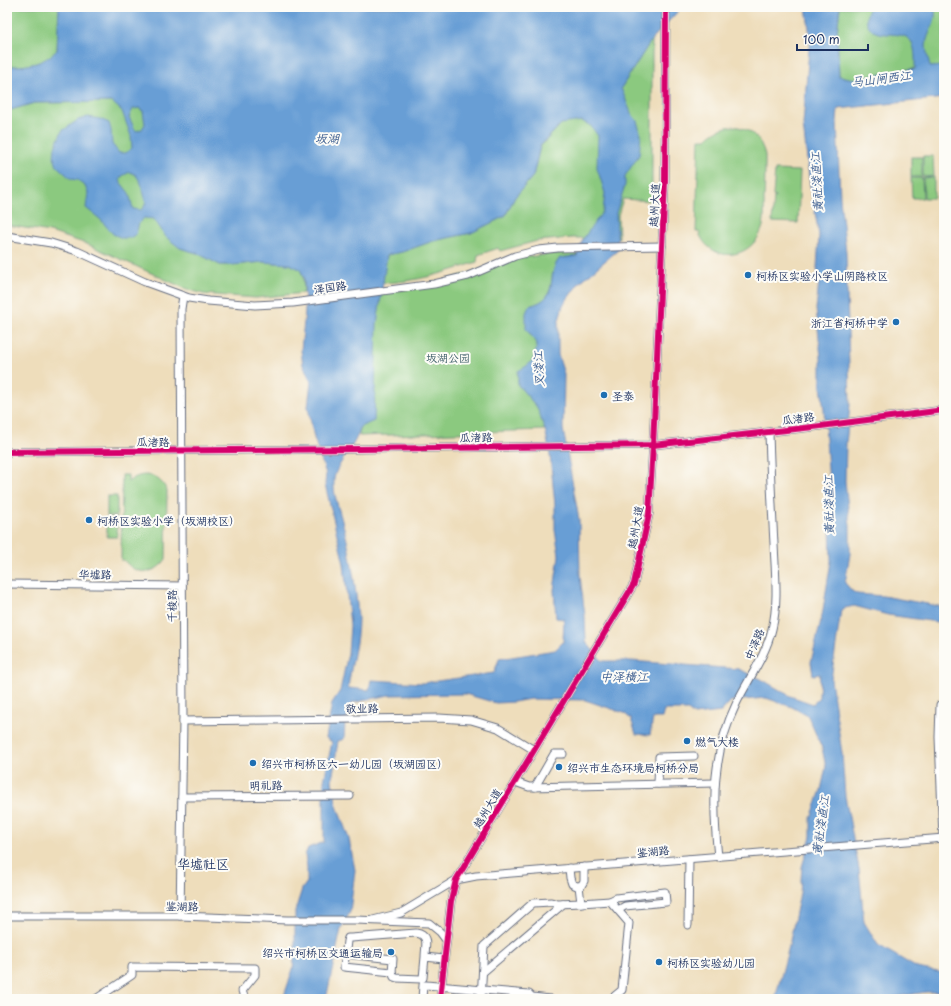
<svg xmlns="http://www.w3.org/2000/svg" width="951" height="1006" viewBox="0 0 951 1006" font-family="'Playpen Sans','LXGW WenKai TC',sans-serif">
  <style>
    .green { fill: #8bc97f; stroke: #537c6e }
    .water { fill: #679ed5; stroke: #41669a; fill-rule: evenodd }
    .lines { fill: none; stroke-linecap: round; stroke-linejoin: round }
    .minor-casing { stroke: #656c7f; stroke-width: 9 }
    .minor { stroke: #fff; stroke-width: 7 }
    .cycleway-casing { stroke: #fdfcf7; stroke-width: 8 }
    .cycleway { stroke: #d6006c; stroke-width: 6 }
    .poi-dot { fill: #1f6fb2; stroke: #fdfcf7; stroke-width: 1.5 }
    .labels { text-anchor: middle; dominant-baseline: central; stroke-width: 4; stroke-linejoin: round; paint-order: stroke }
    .street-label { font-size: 11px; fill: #1b2f5e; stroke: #fdfcf7 }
    .poi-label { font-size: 11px; fill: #1b2f5e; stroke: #fdfcf7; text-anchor: start }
    .park-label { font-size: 11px; fill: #3d5d68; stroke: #fdfcf7 }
    .water-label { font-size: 12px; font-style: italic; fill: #395b8e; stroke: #fdfcf7 }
    .quarter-label { font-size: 13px; fill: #1b2f5e; stroke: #fdfcf7 }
  </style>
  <rect width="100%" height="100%" fill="#fdfcf7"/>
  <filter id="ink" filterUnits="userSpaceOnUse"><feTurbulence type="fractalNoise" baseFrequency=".025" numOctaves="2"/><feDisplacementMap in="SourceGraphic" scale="8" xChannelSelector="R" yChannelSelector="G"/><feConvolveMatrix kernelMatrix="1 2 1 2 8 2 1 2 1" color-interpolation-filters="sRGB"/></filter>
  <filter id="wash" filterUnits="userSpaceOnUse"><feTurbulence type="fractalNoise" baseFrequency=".012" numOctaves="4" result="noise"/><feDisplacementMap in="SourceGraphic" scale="16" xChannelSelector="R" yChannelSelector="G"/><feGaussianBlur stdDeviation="0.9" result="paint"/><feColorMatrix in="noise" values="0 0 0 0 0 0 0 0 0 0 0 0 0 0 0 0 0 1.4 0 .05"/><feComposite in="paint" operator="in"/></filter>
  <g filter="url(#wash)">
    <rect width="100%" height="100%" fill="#edb"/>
    <g class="green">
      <path d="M7,7H59L57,50C44,64 26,67 7,66Z"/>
      <polygon points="840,7 944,7 944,66 909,69 854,79 839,76 837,33"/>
      <path d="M652,39V201L623,199L618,215L619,238H572L537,241L500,251L498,248L478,255L477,262C444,273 417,282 382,283L387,255L402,252L433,241L471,233L505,216L515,197L533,176L540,147L561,124L621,88Z"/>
      <polygon points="112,102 133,108 139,108 143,111 180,248 197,253 220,265 233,265 263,262 289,264 300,269 303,276 304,293 256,298 203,294 184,288 87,244 50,232 7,225 7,111 34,103"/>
      <path d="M734,126C751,129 761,138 765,155C765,170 765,184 764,199C764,208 765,218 763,226C758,244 742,257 723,254C712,252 702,243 699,232H696L699,139H706C714,131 722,127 734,126Z"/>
      <polygon points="923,156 933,156 934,176 923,177"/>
      <rect x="911" y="157" width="11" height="20"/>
      <polygon points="775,170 800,171 798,223 772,222 774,197 776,197 773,196"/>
      <polygon points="934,177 934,198 924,198 923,178"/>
      <polygon points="911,178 922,178 923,198 912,198"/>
      <path d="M575,251L577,256L560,258C544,277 562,298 529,306C533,322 544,343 535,358C532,365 524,368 518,372V385L537,407L545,430L359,436L381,292L420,288L519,258Z"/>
      <path d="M122,475H128V482C142,470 160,474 167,491L166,559C156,575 135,576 124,560H121Z"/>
      <rect x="107" y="496" width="10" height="20"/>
      <rect x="107" y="518" width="10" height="19"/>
    </g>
    <path class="water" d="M59,7H688L681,8L652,39L621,88L631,113L637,121L641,135L639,155L625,176V185L616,213L618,250L579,283L563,305L558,324V355L564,374L563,429L579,520L580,576L585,616L586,642L602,661H631L738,669L761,679L790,696L813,704L819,697L820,674L813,675L811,662L822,616L831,561L829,484L824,410L821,386V358L816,309L819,281L817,268L819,235L810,185L803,125L810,36L806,7H840L837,33L839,76L854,79L915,69C915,60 916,49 911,41C901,28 876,41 868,25C865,19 867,13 870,7H934C939,21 927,31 926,45C926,52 929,60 930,67L944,66V98L838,109L837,121L840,198L846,252L850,405L846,444L845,481L850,526V554L845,583L852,591L857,594L883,596L944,607V623L888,615L854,606L845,608L841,610L831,680L842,753L845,796L859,869L864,922L878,945L917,968L944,973V992H926L883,999H775L789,946L800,893L802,867L811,836V818L821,790L826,767L822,748L808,716L792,707L766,698L731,701L721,712L694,715L688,710H664L662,718H653L650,735L636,734L631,719L624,713L585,700L530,699L514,702L496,703L465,694L389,695L352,703L345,722L344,739L338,741L332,781L337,806L349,839L355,870L350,912L341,929L326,999H283L293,969L295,952V911L302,889L307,882V867L305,855L308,848L324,842V781L332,742L326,738L332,703L340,691L348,653L350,626L344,564L325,484L326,474L314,438L308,407L311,381L303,365L301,350L305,311L304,278L300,269L289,264L263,262L233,265H220L197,253L180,248L166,237L154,219L144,218L139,223L136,234L130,238H122L113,234L100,219L86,208L88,193L85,186L78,180L71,179L57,166L54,158L55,147L62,131L78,120L88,117L100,119L109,123L111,130L112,144L119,153H126L132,148L131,136L122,111L112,102L34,103L7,111V66C26,67 44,64 57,50ZM139,108L143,111L145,124L142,129L137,131L135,130L129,117L133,109ZM582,121L591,126L598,136L597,168L605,193L603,211L583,239L577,256L560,258C544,277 562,298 529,306L526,313V329L537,343C535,360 533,363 518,371V385L537,407L546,433L550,455L555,505V530L559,555L554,590L556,618L564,619L563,642L555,650L499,659L494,673L423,683L371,680L369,690L348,688C351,665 358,642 358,619C357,596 353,572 349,550C347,539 344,528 341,517C338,506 333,493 334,481C334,465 357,446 360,427L374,421L377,324L387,255L402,252L433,241L471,233L505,216L515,197L533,176L540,146L561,124ZM130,172L136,175L141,183L146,202L144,207L141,210L133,209L129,193L121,183L120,179L122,176Z"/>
  </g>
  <g filter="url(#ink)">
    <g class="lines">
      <g class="minor-casing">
        <g id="minor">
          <polyline points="7,236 51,243 77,251 145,282 189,298 208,301 255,305 293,303 434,284 468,276 515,256 539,250 558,248 662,246"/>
          <polyline points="7,452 359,449 653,445 813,427 944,410"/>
          <polyline points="7,584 182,586"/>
          <polyline points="183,721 439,718 471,720 498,728 534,750"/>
          <polyline points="515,782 529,787 715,783"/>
          <polyline points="658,784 659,757 694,756"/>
          <polyline points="535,787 554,754 563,754"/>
          <polyline points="182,797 350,796"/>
          <polyline points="943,838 939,737 940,705 944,705"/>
          <path d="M718,857C712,800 712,754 737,702C749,678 766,655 772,629C779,601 775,571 774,544C772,506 770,469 769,432"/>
          <polyline points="569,868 570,878 572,884 577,886 581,886 584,881 584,867"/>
          <polyline points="579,886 581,903 610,901 629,923 622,990 611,999"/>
          <polyline points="610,901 616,898 665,892 666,902 625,906 618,910"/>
          <polyline points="7,916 180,916 287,920 356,920 429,923 440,932 446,940"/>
          <polyline points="180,916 183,721 181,309 183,296"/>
          <polyline points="373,920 401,913 456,880 476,876 944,838"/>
          <polyline points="688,925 689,859"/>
          <polyline points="346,954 393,959 392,972"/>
          <path d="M425,957L423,978L421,979L397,978L394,977L392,972L344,967L347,941L348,938H351L416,933C430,935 425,946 425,957L444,959"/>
          <polyline points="483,972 563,904"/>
          <polyline points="96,999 132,975 132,967 255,968 255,975 242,991 245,999"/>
          <polyline points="422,999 423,985 426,985 529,994 532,997 550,999"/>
          <polyline points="440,999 451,901 456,880 634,584 649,514 653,445 665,181 666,7"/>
          <polyline points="481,999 484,946 533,903 551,902 558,904 581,903"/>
        </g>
      </g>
      <use href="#minor" class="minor"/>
      <g class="cycleway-casing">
        <g id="cycleway">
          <polyline points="7,452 359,449 653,445 813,427 944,410"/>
          <polyline points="440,999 451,901 456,880 634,584 649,514 653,445 665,181 666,7"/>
        </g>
      </g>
      <use href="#cycleway" class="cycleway"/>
    </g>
  </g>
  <g class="poi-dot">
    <circle cx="748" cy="275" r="4"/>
    <circle cx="896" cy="322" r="4"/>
    <circle cx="604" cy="395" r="4"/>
    <circle cx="89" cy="520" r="4"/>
    <circle cx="687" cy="741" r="4"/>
    <circle cx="253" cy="763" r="4"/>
    <circle cx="559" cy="767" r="4"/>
    <circle cx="391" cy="952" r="4"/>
    <circle cx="659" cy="962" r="4"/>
  </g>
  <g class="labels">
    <g class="street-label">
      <text transform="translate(654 205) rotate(-87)">越州大道</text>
      <text transform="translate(330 287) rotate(-8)">泽国路</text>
      <text transform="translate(798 418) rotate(-7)">瓜渚路</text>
      <text transform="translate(476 437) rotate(-1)">瓜渚路</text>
      <text x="153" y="441">瓜渚路</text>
      <text transform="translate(635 527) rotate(-80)">越州大道</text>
      <text transform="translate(95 574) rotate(1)">华墟路</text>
      <text transform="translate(171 606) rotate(-90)">千梭路</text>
      <text transform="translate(754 644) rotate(-67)">中泽路</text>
      <text transform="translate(362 708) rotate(-1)">敬业路</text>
      <text transform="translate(266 785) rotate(-1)">明礼路</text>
      <text transform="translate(487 808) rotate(-59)">越州大道</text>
      <text transform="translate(653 851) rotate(-5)">鉴湖路</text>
      <text transform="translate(182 906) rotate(1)">鉴湖路</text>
    </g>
    <g class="poi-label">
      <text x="756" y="275">柯桥区实验小学山阴路校区</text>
      <text x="888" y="322" text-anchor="end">浙江省柯桥中学</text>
      <text x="612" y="395">圣泰</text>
      <text x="97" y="520">柯桥区实验小学（坂湖校区）</text>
      <text x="695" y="741">燃气大楼</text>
      <text x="261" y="763">绍兴市柯桥区六一幼儿园（坂湖园区）</text>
      <text x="567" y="767">绍兴市生态环境局柯桥分局</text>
      <text x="383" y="952" text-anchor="end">绍兴市柯桥区交通运输局</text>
      <text x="667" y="962">柯桥区实验幼儿园</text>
    </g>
    <g class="park-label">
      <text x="448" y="357">坂湖公园</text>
    </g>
    <g class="water-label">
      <text transform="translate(881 78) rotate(-7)">马山闸西江</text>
      <text x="327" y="138">坂湖</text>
      <text transform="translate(816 182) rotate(-93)">黄社溇直江</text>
      <text transform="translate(538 369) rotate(-93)">叉溇江</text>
      <text transform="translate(828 505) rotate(-91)">黄社溇直江</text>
      <text x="624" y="676">中泽横江</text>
      <text transform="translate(820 825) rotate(-82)">黄社溇直江</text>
    </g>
    <g class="quarter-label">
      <text x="203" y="863">华墟社区</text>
    </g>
  </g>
  <rect width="951" height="1006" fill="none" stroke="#fdfcf7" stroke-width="24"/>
  <path d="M797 44v6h71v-6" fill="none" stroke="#1b2f5e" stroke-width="2"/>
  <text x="803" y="44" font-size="12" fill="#1b2f5e" stroke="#fdfcf7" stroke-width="3" paint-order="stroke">100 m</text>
</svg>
